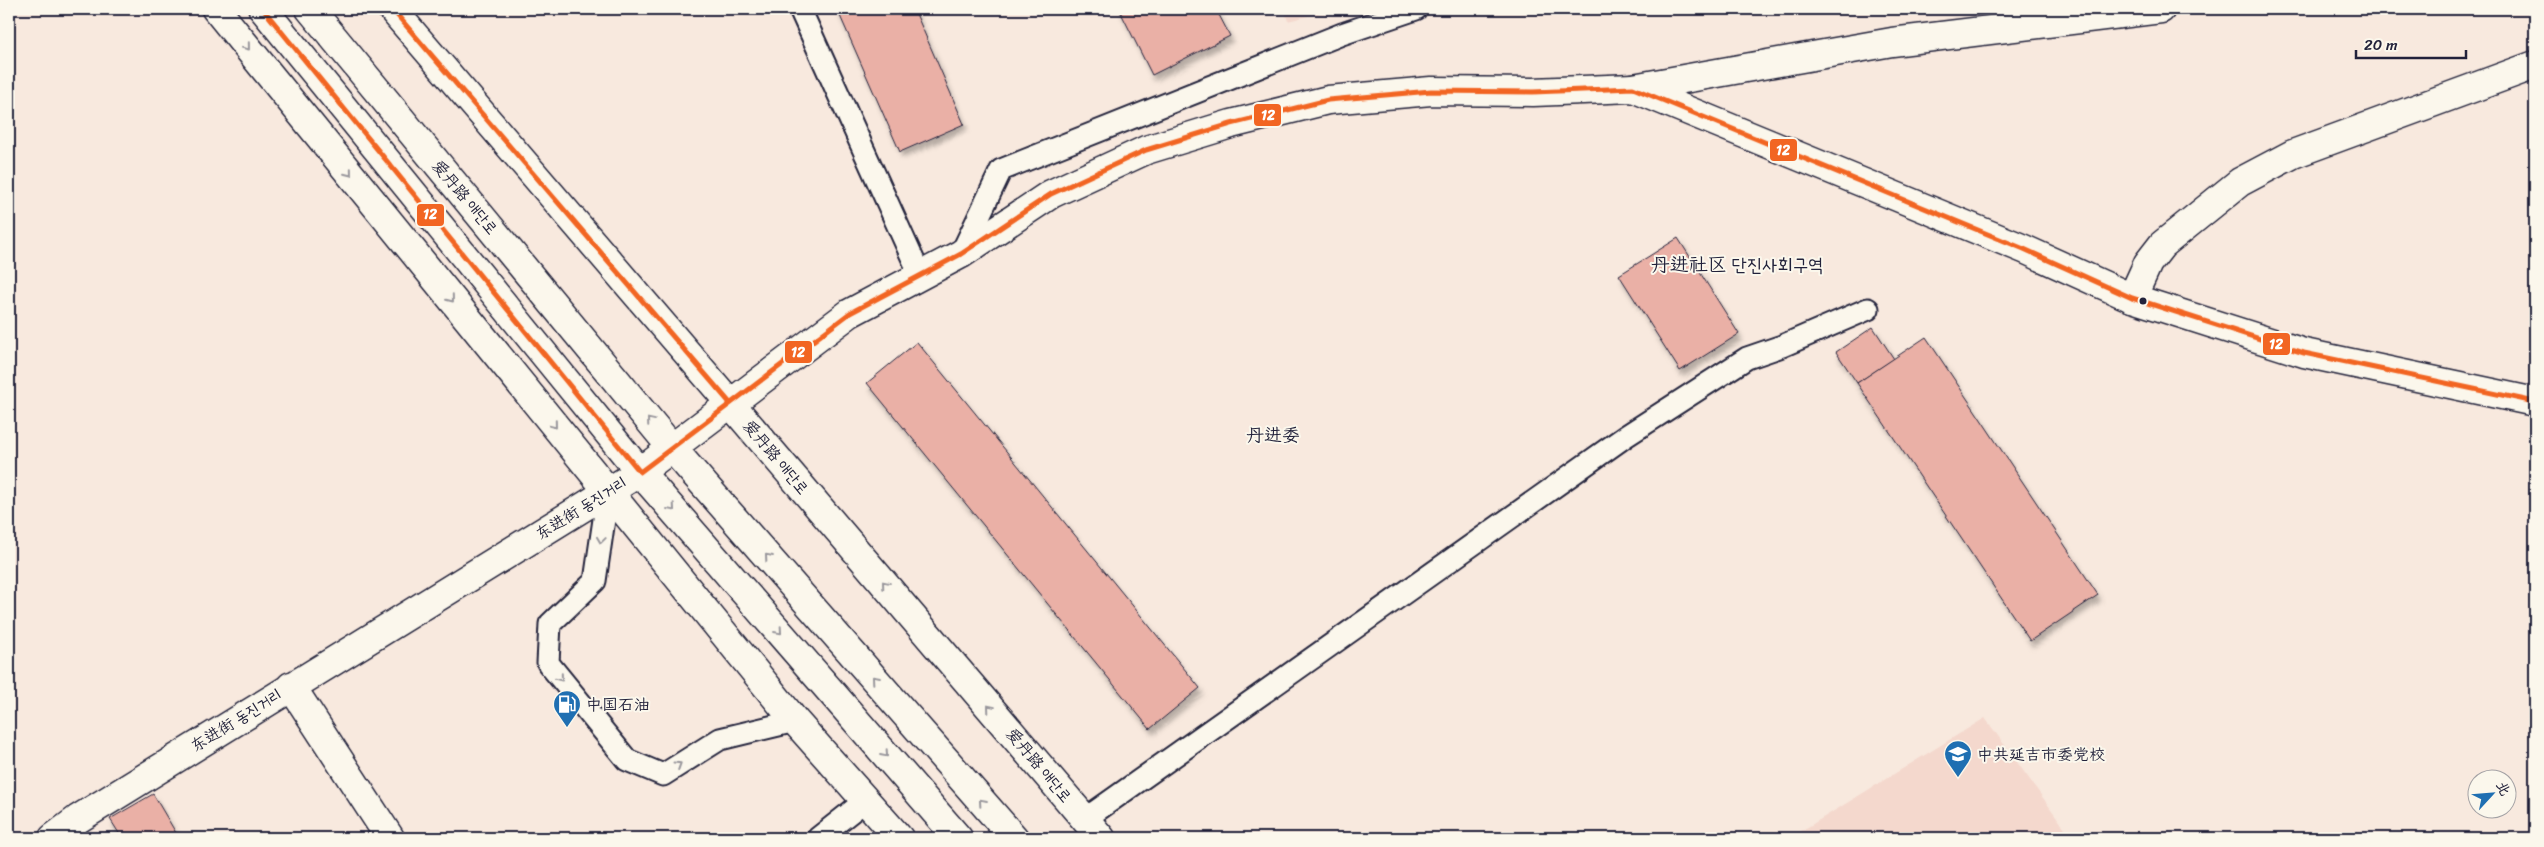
<svg xmlns="http://www.w3.org/2000/svg" width="2544" height="847" viewBox="0 0 2544 847" font-family="Sriracha,'LXGW WenKai TC','Poor Story',sans-serif">
  <style>
    .built { fill: #f4d8cd }
    .building { fill: #eab0a6; stroke: #22223b; filter: url(#shadow) }
    .lines { fill: none; stroke-linecap: round; stroke-linejoin: round }
    .lane-casing { stroke: #22223b; stroke-width: 25 }
    .street-casing { stroke: #22223b; stroke-width: 31 }
    .secondary-casing { stroke: #22223b; stroke-width: 31 }
    .lane { stroke: #fbf7ec; stroke-width: 21 }
    .street { stroke: #fbf7ec; stroke-width: 28 }
    .secondary { stroke: #fbf7ec; stroke-width: 28 }
    .bus-1-casing { stroke: #fbf7ec; stroke-width: 9 }
    .bus-1 { stroke: #f26522; stroke-width: 5 }
    .oneway { stroke: #99979c }
    .bus-dot { fill: #22223b; stroke: #fbf7ec; stroke-width: 2 }
    .labels { text-anchor: middle; dominant-baseline: central; stroke-width: 4; stroke-linejoin: round; paint-order: stroke }
    .street-label { font-size: 16px; fill: #22223b; stroke: #fbf7ec }
    .poi-label { font-size: 16px; fill: #22223b; stroke: #fbf7ec; text-anchor: start }
    .neighbourhood-label { font-size: 18px; fill: #22223b; stroke: #fbf7ec }
    .quarter-label { font-size: 19px; fill: #22223b; stroke: #fbf7ec }
    .line-badge { stroke: #fbf7ec; stroke-width: 2 }
    .badge-label { font-size: 14px; text-anchor: middle; font-weight: bold; fill: #fff }
  </style>
  <defs>
    <filter id="shadow"><feDropShadow dx="3" dy="5.5" stdDeviation="2.5" flood-color="#0004"/></filter>
  </defs>
  <rect width="100%" height="100%" fill="#f8e9de"/>
  <filter id="ink" filterUnits="userSpaceOnUse"><feTurbulence type="fractalNoise" baseFrequency=".02" numOctaves="2"/><feDisplacementMap in="SourceGraphic" scale="10" xChannelSelector="R" yChannelSelector="G"/><feConvolveMatrix kernelMatrix="1 2 1 2 8 2 1 2 1" color-interpolation-filters="sRGB"/></filter>
  <g filter="url(#ink)">
    <g class="built">
      <polygon points="1284,9 1335,9 1288,21"/>
      <polygon points="1985,718 2072,838 1790,838"/>
    </g>
    <g class="building">
      <polygon points="837,9 914,9 964,124 900,152"/>
      <polygon points="1119,9 1216,9 1230,36 1152,75"/>
      <polygon points="1678,238 1739,334 1680,371 1619,275"/>
      <polygon points="1873,327 1894,359 1857,383 1836,352"/>
      <polygon points="1926,337 2098,595 2030,641 1857,383"/>
      <polygon points="917,342 1200,688 1150,729 867,383"/>
      <polygon points="153,794 179,838 122,838 110,819"/>
    </g>
    <g class="lines">
      <g class="lane-casing">
        <g id="lane">
          <polyline points="800,9 921,277"/>
          <polyline points="961,254 1001,170 1342,34 1416,9"/>
          <polyline points="608,492 595,581 550,624 548,663 627,760 663,775 720,739 795,721"/>
          <polyline points="1085,819 1626,436 1747,358 1782,346 1868,309"/>
          <polyline points="818,838 866,800"/>
        </g>
      </g>
      <g class="street-casing">
        <g id="street">
          <polyline points="1633,88 1892,42 2161,9"/>
          <polyline points="2132,298 2148,263 2162,245 2240,182 2293,154 2535,65"/>
          <polyline points="730,403 1101,838"/>
          <polyline points="291,686 390,838"/>
        </g>
      </g>
      <g class="secondary-casing">
        <g id="secondary">
          <polyline points="216,9 795,721 899,838"/>
          <polyline points="263,9 640,472 958,838"/>
          <polyline points="310,9 672,448 1014,838"/>
          <polyline points="392,9 730,403"/>
          <polyline points="53,838 78,819 640,472 850,313 961,254 1051,194 1146,150 1231,124 1328,100 1431,91 1533,92 1633,88 2024,249 2132,298 2304,353 2535,402"/>
        </g>
      </g>
      <use href="#lane" class="lane"/>
      <use href="#street" class="street"/>
      <use href="#secondary" class="secondary"/>
      <g class="bus-1-casing">
        <g id="bus-1">
          <polyline points="263,9 640,472 850,313 961,254 1051,194 1146,150 1231,124 1328,100 1431,91 1533,92 1633,88 2024,249 2132,298 2304,353 2535,402"/>
          <polyline points="392,9 730,403"/>
        </g>
      </g>
      <use href="#bus-1" class="bus-1"/>
    </g>
    <defs><path id="oneway-chevron" d="M-2-3.5L2.5 0L-2 3.5" fill="none" stroke-width="1.6" stroke-linecap="round" stroke-linejoin="round" transform="scale(1.25)"/></defs>
    <g class="oneway">
      <use href="#oneway-chevron" transform="translate(247 47) rotate(51)"/>
      <use href="#oneway-chevron" transform="translate(349 173) rotate(51)"/>
      <use href="#oneway-chevron" transform="translate(451 299) rotate(51)"/>
      <use href="#oneway-chevron" transform="translate(650 421) rotate(-130)"/>
      <use href="#oneway-chevron" transform="translate(554 425) rotate(51)"/>
      <use href="#oneway-chevron" transform="translate(672 508) rotate(49)"/>
      <use href="#oneway-chevron" transform="translate(601 540) rotate(98)"/>
      <use href="#oneway-chevron" transform="translate(768 557) rotate(-131)"/>
      <use href="#oneway-chevron" transform="translate(885 584) rotate(-130)"/>
      <use href="#oneway-chevron" transform="translate(779 631) rotate(49)"/>
      <use href="#oneway-chevron" transform="translate(560 678) rotate(51)"/>
      <use href="#oneway-chevron" transform="translate(875 679) rotate(-131)"/>
      <use href="#oneway-chevron" transform="translate(990 708) rotate(-130)"/>
      <use href="#oneway-chevron" transform="translate(885 754) rotate(49)"/>
      <use href="#oneway-chevron" transform="translate(678 765) rotate(-32)"/>
      <use href="#oneway-chevron" transform="translate(982 802) rotate(-131)"/>
    </g>
  </g>
  <defs>
    <g id="fuel-pin" transform="scale(1.4375)"><path d="M0 17L-7.5 6A9.5 9.5 0 1 1 7.5 6Z" fill="#1f6fb2" stroke="#fbf7ec"/><path d="M-5.5-6h7V0h2V4h1.3V-2.5L3-4.5l.8-.8L6-3V5H2.5V1h-1V6h-7ZM-4.2-4.7v3.2H.2V-4.7Z" fill="#fff"/></g>
    <g id="university-pin" transform="scale(1.4375)"><path d="M0 17L-7.5 6A9.5 9.5 0 1 1 7.5 6Z" fill="#1f6fb2" stroke="#fbf7ec"/><path d="M0-5L7-2L0 1L-7-2ZM-4 1L0 2.5L4 1V4Q0 6-4 4Z" fill="#fff"/></g>
  </defs>
  <g fill-rule="evenodd">
    <use href="#fuel-pin" x="567" y="704"/>
    <use href="#university-pin" x="1958" y="754"/>
  </g>
  <circle class="bus-dot" cx="2143" cy="301" r="4.5"/>
  <g class="labels">
    <g class="street-label">
      <text transform="translate(465 197) rotate(50)">爱丹路 애단로</text>
      <text transform="translate(776 457) rotate(50)">爱丹路 애단로</text>
      <text transform="translate(581 508) rotate(-32)">东进街 동진거리</text>
      <text transform="translate(236 720) rotate(-32)">东进街 동진거리</text>
      <text transform="translate(1039 765) rotate(50)">爱丹路 애단로</text>
    </g>
    <g class="poi-label">
      <text x="586" y="704">中国石油</text>
      <text x="1977" y="754">中共延吉市委党校</text>
    </g>
    <g class="neighbourhood-label">
      <text x="1273" y="435">丹进委</text>
    </g>
    <g class="quarter-label">
      <text x="1737" y="264">丹进社区 단진사회구역</text>
    </g>
  </g>
  <g class="line-badge">
    <rect x="1253" y="103" width="29" height="24" rx="5" fill="#f26522"/>
    <rect x="1769" y="138" width="29" height="24" rx="5" fill="#f26522"/>
    <rect x="416" y="203" width="29" height="24" rx="5" fill="#f26522"/>
    <rect x="2262" y="332" width="29" height="24" rx="5" fill="#f26522"/>
    <rect x="784" y="340" width="29" height="24" rx="5" fill="#f26522"/>
  </g>
  <g class="badge-label">
    <text x="1268" y="120">12</text>
    <text x="1783" y="155">12</text>
    <text x="430" y="219">12</text>
    <text x="2276" y="349">12</text>
    <text x="798" y="357">12</text>
  </g>
  <rect width="2544" height="847" fill="none" stroke="#fbf7ec" stroke-width="30"/>
  <rect x="15" y="15" width="2514" height="817" fill="none" stroke="#22223b" stroke-width="2" filter="url(#ink)"/>
  <g transform="translate(2492 794) rotate(64)"><circle r="24" fill="#fbf7ec" stroke="#a4a2a5"/>
  <path d="M0-4L9 19L0 12L-9 19Z" fill="#1f6fb2"/>
  <text y="-8" font-size="14" font-weight="bold" text-anchor="middle" fill="#22223b">北</text>
  </g>
  <path d="M2356 50v8h110v-8" fill="none" stroke="#22223b" stroke-width="2.5"/>
  <text x="2364" y="50" font-size="15" fill="#22223b" stroke="#fbf7ec" stroke-width="4" paint-order="stroke">20 m</text>
</svg>
